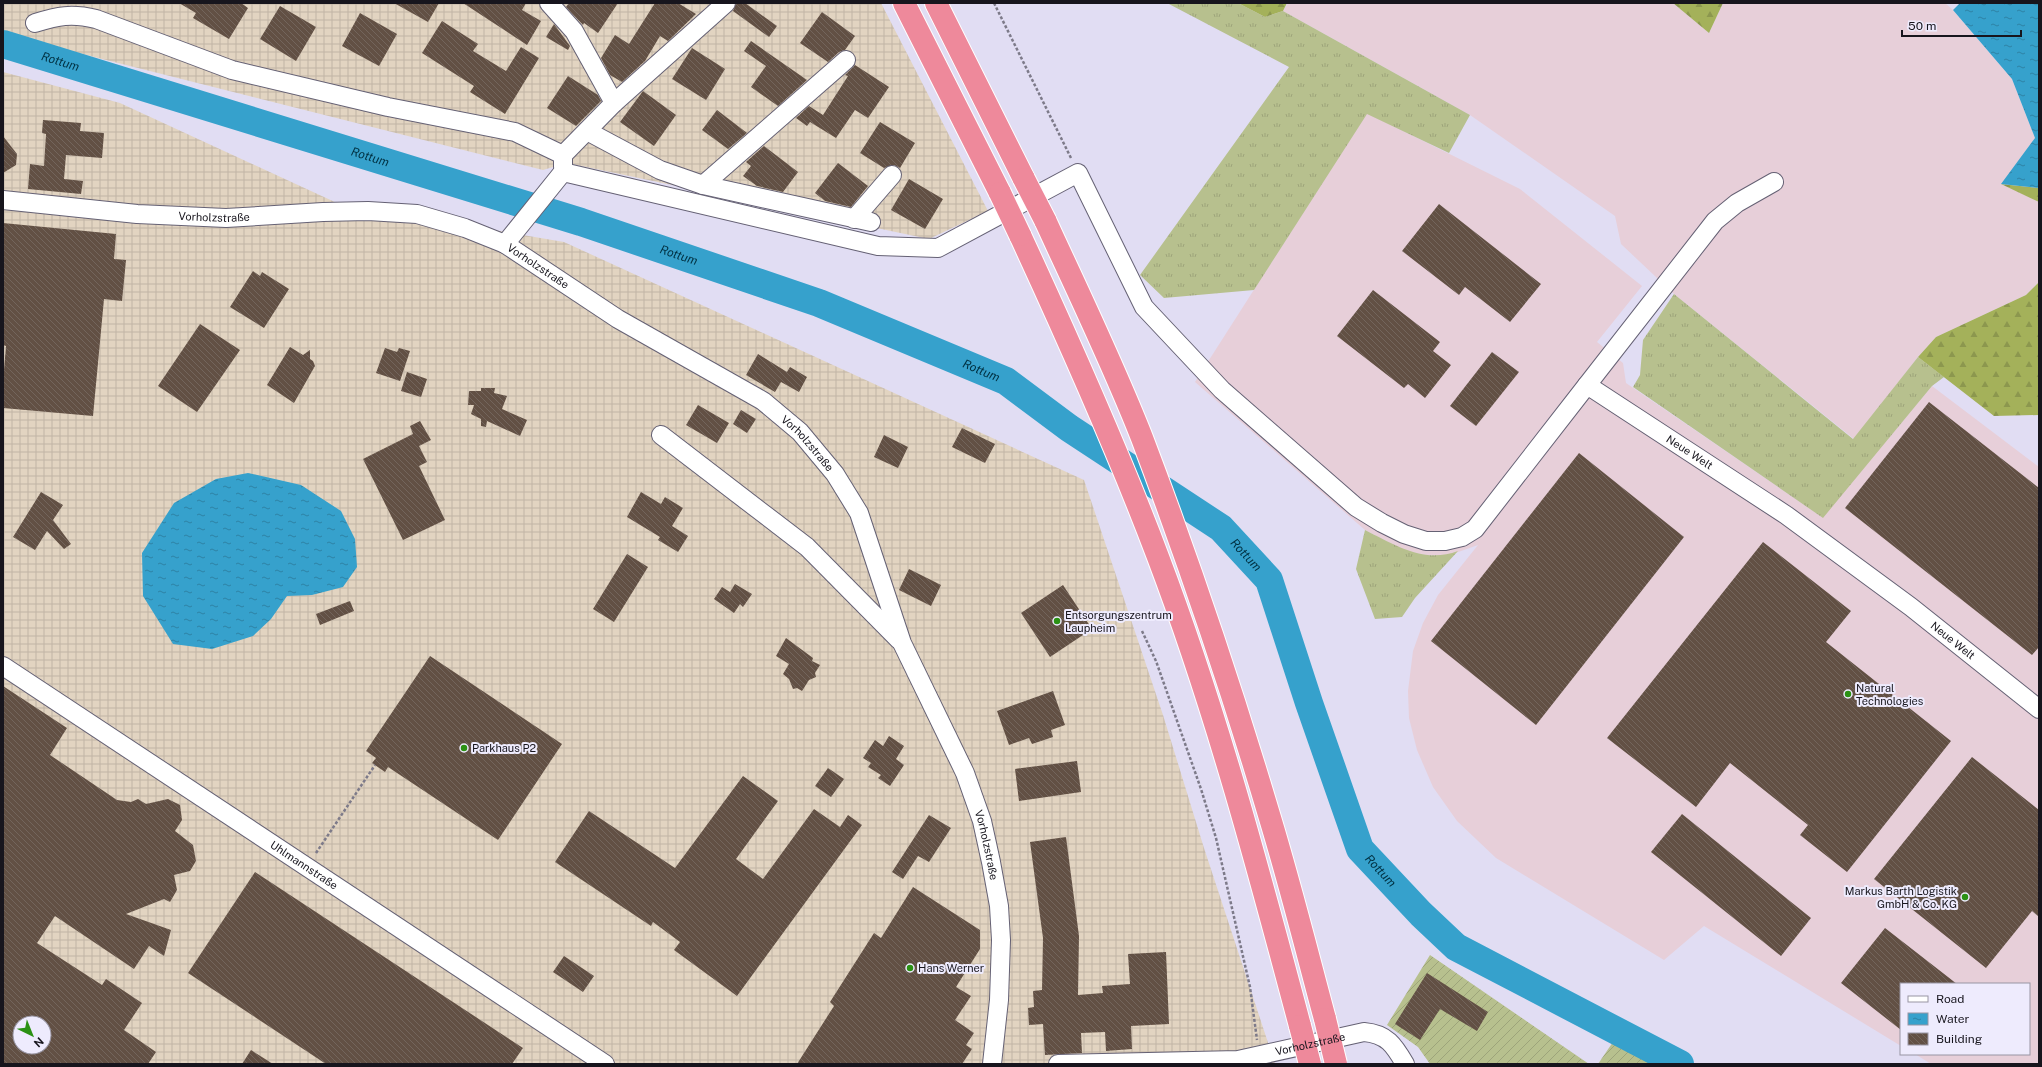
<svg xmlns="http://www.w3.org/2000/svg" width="2042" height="1067" viewBox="0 0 2042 1067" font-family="'Public Sans',sans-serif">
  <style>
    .commercial { fill: #e7cfd9 }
    .industrial { fill: url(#industrial-grid); fill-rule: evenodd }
    .grass { fill: url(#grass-tufts) }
    .forest { fill: url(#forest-firs) }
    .garden { fill: url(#garden-furrows) }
    .water { fill: url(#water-ripples) }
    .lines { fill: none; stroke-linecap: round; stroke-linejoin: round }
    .river { stroke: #36a1cc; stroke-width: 28 }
    .building { fill: url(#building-back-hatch); fill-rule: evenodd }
    .minor-casing { stroke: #656174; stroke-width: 20 }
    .highway-casing { stroke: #fff; stroke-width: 24 }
    .path { stroke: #7d7a89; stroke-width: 2.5; stroke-dasharray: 3 2; stroke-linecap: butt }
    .minor { stroke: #fff; stroke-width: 18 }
    .highway { stroke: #ee899b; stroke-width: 22 }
    .highway-bridge-casing { stroke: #fff; stroke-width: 24; stroke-linecap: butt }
    .highway-bridge { stroke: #ee899b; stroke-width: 22 }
    .poi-dot { fill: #2b9114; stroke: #eeebfd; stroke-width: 1.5 }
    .labels { text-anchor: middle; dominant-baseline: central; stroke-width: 4; stroke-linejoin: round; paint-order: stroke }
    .street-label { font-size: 11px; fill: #17151d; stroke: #eeebfd }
    .poi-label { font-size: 11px; fill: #17151d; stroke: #eeebfd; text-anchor: start }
    .water-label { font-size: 12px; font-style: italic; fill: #003041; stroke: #eeebfd }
  </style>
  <defs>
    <pattern id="industrial-grid" width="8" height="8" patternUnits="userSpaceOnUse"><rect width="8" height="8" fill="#e2d4c1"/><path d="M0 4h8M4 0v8" fill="none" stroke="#c1b5a5"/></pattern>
    <pattern id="grass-tufts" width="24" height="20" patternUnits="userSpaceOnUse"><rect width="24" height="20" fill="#b7c08e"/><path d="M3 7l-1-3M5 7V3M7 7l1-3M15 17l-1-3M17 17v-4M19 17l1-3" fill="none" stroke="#9da47a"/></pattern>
    <pattern id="forest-firs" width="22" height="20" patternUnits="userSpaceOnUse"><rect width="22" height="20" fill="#a4b15a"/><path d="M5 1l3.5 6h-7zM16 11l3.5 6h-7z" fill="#8c974e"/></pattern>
    <pattern id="garden-furrows" width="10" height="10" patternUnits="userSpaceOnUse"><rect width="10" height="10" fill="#b7c08e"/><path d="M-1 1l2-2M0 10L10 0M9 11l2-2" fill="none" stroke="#9da47a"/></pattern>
    <pattern id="water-ripples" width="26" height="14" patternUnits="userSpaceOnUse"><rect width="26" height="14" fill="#36a1cc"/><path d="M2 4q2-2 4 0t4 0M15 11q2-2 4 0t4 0" fill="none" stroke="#2d82a5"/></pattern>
    <pattern id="building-back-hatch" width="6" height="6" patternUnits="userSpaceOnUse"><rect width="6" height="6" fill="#625044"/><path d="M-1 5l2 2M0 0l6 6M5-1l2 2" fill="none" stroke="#73655c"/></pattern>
  </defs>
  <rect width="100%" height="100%" fill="#e1ddf3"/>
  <g class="commercial">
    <polygon points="1288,3 1673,3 1709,33 1723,3 1945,3 1953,10 2012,79 2035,138 2002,184 2039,202 2039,282 2026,295 1936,337 1918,357 1854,439 1674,294 1621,244 1615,216 1470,115 1283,11"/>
    <polygon points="1367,113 1520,189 1642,286 1597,342 1623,363 1626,383 1822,517 1932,386 2039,467 2039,1064 1931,1064 1915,1054 2029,1054 2029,984 1901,984 1901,1046 1704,926 1664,960 1496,858 1457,821 1433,787 1417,750 1409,718 1408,691 1413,651 1423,623 1438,595 1478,545 1447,556 1425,555 1403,550 1365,530 1195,382"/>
  </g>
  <g class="industrial">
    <polygon points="3,3 881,3 988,211 929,239 567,163 543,170 3,34"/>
    <path d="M3,72L120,103L337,203L564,242L1084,480L1163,715L1204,848L1275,1064H3ZM20,1023H44V1047H20Z"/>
  </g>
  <g class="grass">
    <polygon points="1167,3 1238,3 1265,17 1283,11 1470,115 1449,153 1367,114 1254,290 1164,298 1140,275 1289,67"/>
    <polygon points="1674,294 1853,439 1918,357 1944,377 1932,386 1823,518 1633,387 1640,375 1643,340"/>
    <path d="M1365,530C1395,545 1424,564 1458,551L1415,598L1402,617L1375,619L1356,569Z"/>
  </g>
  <g class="forest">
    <polygon points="1238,3 1287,3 1283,11 1265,17"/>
    <polygon points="1673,3 1723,3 1709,33"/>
    <polygon points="2001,184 2039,188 2039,202"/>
    <polygon points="2039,282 2039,415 1994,416 1918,357 1936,337 2026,295"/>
  </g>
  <g class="garden">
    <polygon points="1430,955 1589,1064 1430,1064 1418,1047 1387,1025"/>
    <polygon points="1615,1039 1660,1064 1598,1064"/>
  </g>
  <g class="water">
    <polygon points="1960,3 2039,3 2039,188 2001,184 2035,138 2012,79 1953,10"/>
    <polygon points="248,473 301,485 341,511 355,539 357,567 343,587 312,595 287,596 271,619 253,636 212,649 173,644 143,596 142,553 174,503 216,479"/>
  </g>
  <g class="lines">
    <path class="river" id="s1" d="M3,44L581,222L819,303L1006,381L1069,428L1221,528L1269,580L1309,703L1360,849L1421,914L1456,947L1680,1064"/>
  </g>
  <g class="building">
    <polygon points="179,3 241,3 248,8 229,39 193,18 196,13"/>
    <polygon points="394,3 439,3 428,22"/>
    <polygon points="463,3 526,3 522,10 541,21 527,45"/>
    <polygon points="569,3 618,3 598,33 584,23 583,25 566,7"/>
    <polygon points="655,3 678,3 696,14 668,41 660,36 645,61 622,82 610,75 601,58 615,35 629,44"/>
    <polygon points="736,3 745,3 777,26 769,37 733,11"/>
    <polygon points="280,6 316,27 296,61 260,39"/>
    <polygon points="822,12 855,36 845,50 839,52 828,62 800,43"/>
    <polygon points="360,13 397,34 379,66 342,46"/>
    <polygon points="442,21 478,44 473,51 506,71 521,47 539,58 505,114 470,92 474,86 422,53"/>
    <polygon points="554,24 570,46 568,50 546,37"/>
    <polygon points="751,41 807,80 778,106 751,87 766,66 744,51"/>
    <polygon points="692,48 725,69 706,100 672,79"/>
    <polygon points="855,65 889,87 868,118 855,110 836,138 810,122 807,126 796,118 809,106 823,115 848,76 845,75"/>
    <polygon points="568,76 598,95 601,101 576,126 547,108"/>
    <polygon points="643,91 676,115 654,146 620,122"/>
    <polygon points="717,110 747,133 728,149 702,130"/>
    <polygon points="43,120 81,123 80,131 104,133 102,158 66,155 64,179 83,181 81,194 28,189 30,164 44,166 46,134 42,133"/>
    <polygon points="880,122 915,143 900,168 894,165 884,168 860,153"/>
    <polygon points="3,136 17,154 16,165 3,173"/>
    <polygon points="764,146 798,172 783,192 757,186 743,176 751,166 746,162"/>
    <polygon points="838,163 868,186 851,207 825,201 815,193"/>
    <polygon points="909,179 943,199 925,229 891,210"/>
    <polygon points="1439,204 1541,284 1510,322 1465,287 1459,295 1402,251"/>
    <polygon points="3,223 116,234 114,259 126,260 122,301 104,299 93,416 3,408 3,382 6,346 3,345"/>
    <polygon points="253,271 260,276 262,272 289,289 264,328 230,307"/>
    <polygon points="1373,290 1440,342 1433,351 1451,365 1425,398 1408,384 1404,388 1337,336"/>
    <polygon points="200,324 240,350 197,412 158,386"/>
    <polygon points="290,347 303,355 310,350 310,359 313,361 315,366 294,403 267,385"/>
    <polygon points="385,348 397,352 399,348 410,351 400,381 376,373"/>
    <polygon points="1492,352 1519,372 1476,426 1450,406"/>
    <polygon points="758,354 787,372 790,367 807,377 799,392 781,382 775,392 746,375"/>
    <polygon points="407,372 427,379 421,397 401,391"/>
    <polygon points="481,388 495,388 494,393 507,396 502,409 527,420 520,436 487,421 486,427 481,426 481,419 471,414 474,405 468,405 469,391 481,391"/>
    <polygon points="1929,402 2039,488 2039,647 2032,655 1845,508"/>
    <polygon points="698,405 729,423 717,443 686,425"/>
    <polygon points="741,410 756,419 747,433 733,424"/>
    <polygon points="420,421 431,440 419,446 427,462 419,466 445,520 403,540 363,459 413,434 410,426"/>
    <polygon points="962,428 995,444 985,463 952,447"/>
    <polygon points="884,435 908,447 898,468 874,457"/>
    <polygon points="1579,453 1684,537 1536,725 1431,641"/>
    <polygon points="41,492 63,505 53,520 71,544 64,549 47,531 35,550 13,537"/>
    <polygon points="641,492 661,504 665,497 683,508 672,526 688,536 678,552 658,540 660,537 627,517"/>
    <polygon points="1763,542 1851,611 1826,642 1951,741 1847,872 1800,835 1808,825 1730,763 1696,807 1607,738"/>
    <polygon points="627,554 648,567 614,622 593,609"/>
    <polygon points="909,569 941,585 931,606 899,590"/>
    <polygon points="735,584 752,594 743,607 740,604 734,613 714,599 722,587 730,592"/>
    <polygon points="1063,585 1092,629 1050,657 1021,613"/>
    <polygon points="350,601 354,611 320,625 316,614"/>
    <polygon points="786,638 813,658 812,661 820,665 815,673 816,677 809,680 802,691 797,688 793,689 789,679 783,674 789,664 776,656"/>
    <polygon points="430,656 562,744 498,840 388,767 385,772 372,763 376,758 366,751"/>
    <path d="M3,686L67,728L50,755L117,800L131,802L138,799L146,804L168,799L180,805L182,820L175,831L193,845L196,861L190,871L174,875L177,890L170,902L164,899L126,914L171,930L164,956L149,946L134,969L55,916L37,943L102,985L106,979L142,1003L124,1030L156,1052L148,1064H3ZM20,1023H44V1047H20Z"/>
    <polygon points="1053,691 1065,725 1051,730 1053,737 1032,744 1029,738 1009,745 997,711"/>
    <polygon points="889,736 904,746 896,759 904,765 890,786 878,778 881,775 868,767 871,763 863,758 875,740 883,746"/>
    <polygon points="1972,757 2039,810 2039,917 2032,911 1986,968 1874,879"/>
    <polygon points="1077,761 1081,792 1019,801 1015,769"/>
    <polygon points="828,768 844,779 831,797 815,786"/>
    <polygon points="743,776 778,801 736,859 763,879 814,809 840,827 848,815 862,825 737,996 674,950 680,942 653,922 651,926 555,862 589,811 675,868"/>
    <polygon points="1682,814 1811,918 1781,956 1651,852"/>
    <polygon points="929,815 951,828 929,862 918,856 903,879 892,872"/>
    <polygon points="1066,837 1079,936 1078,995 1103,993 1102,986 1130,984 1128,954 1166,952 1169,1024 1131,1026 1132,1049 1106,1051 1105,1032 1081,1033 1082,1053 1045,1055 1043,1024 1029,1025 1028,1008 1034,1007 1033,991 1042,990 1043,938 1030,842"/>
    <polygon points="255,872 523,1048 512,1064 326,1064 188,973"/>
    <polygon points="913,887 980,930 980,949 956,987 971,996 955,1020 974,1033 966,1045 972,1049 962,1064 797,1064 834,1006 830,1002 874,933 881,938"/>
    <polygon points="1885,928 1957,984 1901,984 1901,1030 1841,983"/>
    <polygon points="564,956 594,976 583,992 553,972"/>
    <polygon points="1427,973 1488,1012 1477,1031 1440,1009 1420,1040 1395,1024"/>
    <polygon points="251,1050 273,1064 242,1064"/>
  </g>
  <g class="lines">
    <g class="minor-casing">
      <g id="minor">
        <polyline points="549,3 574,31 614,103"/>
        <path d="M35,23C58,16 71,13 96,19L232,70L388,107L515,132L563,155"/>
        <polyline points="587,131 660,170 703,185 871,222"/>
        <polyline points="563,167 563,155 614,103 726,3"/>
        <polyline points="703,185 846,60"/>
        <path id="s2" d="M3,200L137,214L226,218L323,212L368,211L417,214L465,228L505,244L618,319L763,401L800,432L835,474L859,513L902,643L965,773L982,821L991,862L999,906L1001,940L999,1000L992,1064"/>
        <polyline points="854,219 892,175"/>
        <path id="s3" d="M505,244L563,172L878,246L938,248L1078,173L1144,307L1222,390L1356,507L1382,523L1404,534L1426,541H1445L1462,537L1475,529L1587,385L1786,515L1911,607L2039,709"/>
        <polyline points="1587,385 1715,221 1737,203 1774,182"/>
        <polyline points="661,435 807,547 899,640"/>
        <path id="s4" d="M3,666L605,1064"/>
        <path id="s5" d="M1058,1064L1238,1060L1364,1032C1387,1034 1394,1045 1405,1064"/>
      </g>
    </g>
    <g class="highway-casing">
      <g id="highway">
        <polyline points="904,3 1000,193"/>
        <polyline points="936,3 1024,179"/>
        <path d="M1045,220C1078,292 1113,364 1142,438C1189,562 1232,690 1270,818C1290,884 1307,952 1325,1019"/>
        <path d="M1020,235C1069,341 1117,448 1158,557C1216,710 1258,868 1300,1026"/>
      </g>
    </g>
    <g class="path">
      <polyline points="994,3 1071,158"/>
      <polyline points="1142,631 1156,661 1201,789 1216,838 1250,987 1257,1040"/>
      <polyline points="316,853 375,765"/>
    </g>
    <use href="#minor" class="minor"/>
    <use href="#highway" class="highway"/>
    <g class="highway-bridge-casing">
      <g id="highway-bridge">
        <polyline points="1024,179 1045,220"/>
        <polyline points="1000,193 1020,235"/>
        <polyline points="1325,1019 1336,1064"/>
        <polyline points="1300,1026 1310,1064"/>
      </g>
    </g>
    <use href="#highway-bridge" class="highway-bridge"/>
  </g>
  <g class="poi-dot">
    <circle cx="1057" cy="621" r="4"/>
    <circle cx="1848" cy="694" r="4"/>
    <circle cx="464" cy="748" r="4"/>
    <circle cx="1965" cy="897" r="4"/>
    <circle cx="910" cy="968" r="4"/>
  </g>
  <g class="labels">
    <g class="street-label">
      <text stroke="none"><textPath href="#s2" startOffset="212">Vorholzstraße</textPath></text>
      <text stroke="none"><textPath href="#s2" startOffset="548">Vorholzstraße</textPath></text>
      <text stroke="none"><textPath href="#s2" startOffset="872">Vorholzstraße</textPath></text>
      <text stroke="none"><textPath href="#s3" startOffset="1511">Neue Welt</textPath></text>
      <text stroke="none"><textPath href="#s3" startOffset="1835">Neue Welt</textPath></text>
      <text stroke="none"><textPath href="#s2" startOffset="1316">Vorholzstraße</textPath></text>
      <text stroke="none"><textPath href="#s4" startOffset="361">Uhlmannstraße</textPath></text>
      <text stroke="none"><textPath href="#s5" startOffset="254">Vorholzstraße</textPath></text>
    </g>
    <g class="poi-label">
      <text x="1065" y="615">Entsorgungszentrum<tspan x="1065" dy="13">Laupheim</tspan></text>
      <text x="1856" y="688">Natural<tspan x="1856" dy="13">Technologies</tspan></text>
      <text x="472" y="748">Parkhaus P2</text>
      <text x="1957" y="891" text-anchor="end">Markus Barth Logistik<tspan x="1957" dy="13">GmbH &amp; Co. KG</tspan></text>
      <text x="918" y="968">Hans Werner</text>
    </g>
    <g class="water-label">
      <text stroke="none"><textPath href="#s1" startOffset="60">Rottum</textPath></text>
      <text stroke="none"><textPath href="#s1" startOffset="384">Rottum</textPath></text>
      <text stroke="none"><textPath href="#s1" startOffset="708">Rottum</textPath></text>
      <text stroke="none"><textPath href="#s1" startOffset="1032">Rottum</textPath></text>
      <text stroke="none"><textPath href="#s1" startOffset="1356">Rottum</textPath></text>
      <text stroke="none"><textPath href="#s1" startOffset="1704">Rottum</textPath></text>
    </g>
  </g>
  <rect width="2042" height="1067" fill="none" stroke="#17151d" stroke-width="8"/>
  <rect x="1900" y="983" width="130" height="72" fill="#eeebfd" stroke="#9895a3"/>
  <rect x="1908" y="996" width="20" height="6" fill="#ffffff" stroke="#9895a3"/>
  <text x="1936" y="1003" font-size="12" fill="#17151d">Road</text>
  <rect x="1908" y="1013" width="20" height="12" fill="url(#water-ripples)" stroke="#9895a3"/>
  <text x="1936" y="1023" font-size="12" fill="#17151d">Water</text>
  <rect x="1908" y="1033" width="20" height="12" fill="url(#building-back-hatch)" stroke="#9895a3"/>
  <text x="1936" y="1043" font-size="12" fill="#17151d">Building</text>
  <g transform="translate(32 1035) rotate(137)"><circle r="19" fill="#eeebfd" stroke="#9895a3"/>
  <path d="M0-3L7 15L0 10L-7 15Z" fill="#2b9114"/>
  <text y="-6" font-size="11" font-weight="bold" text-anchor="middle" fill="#17151d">N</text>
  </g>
  <path d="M1902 30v6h119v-6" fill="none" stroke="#17151d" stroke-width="2"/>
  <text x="1908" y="30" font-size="12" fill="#17151d" stroke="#eeebfd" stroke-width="3" paint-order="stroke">50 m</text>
</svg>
